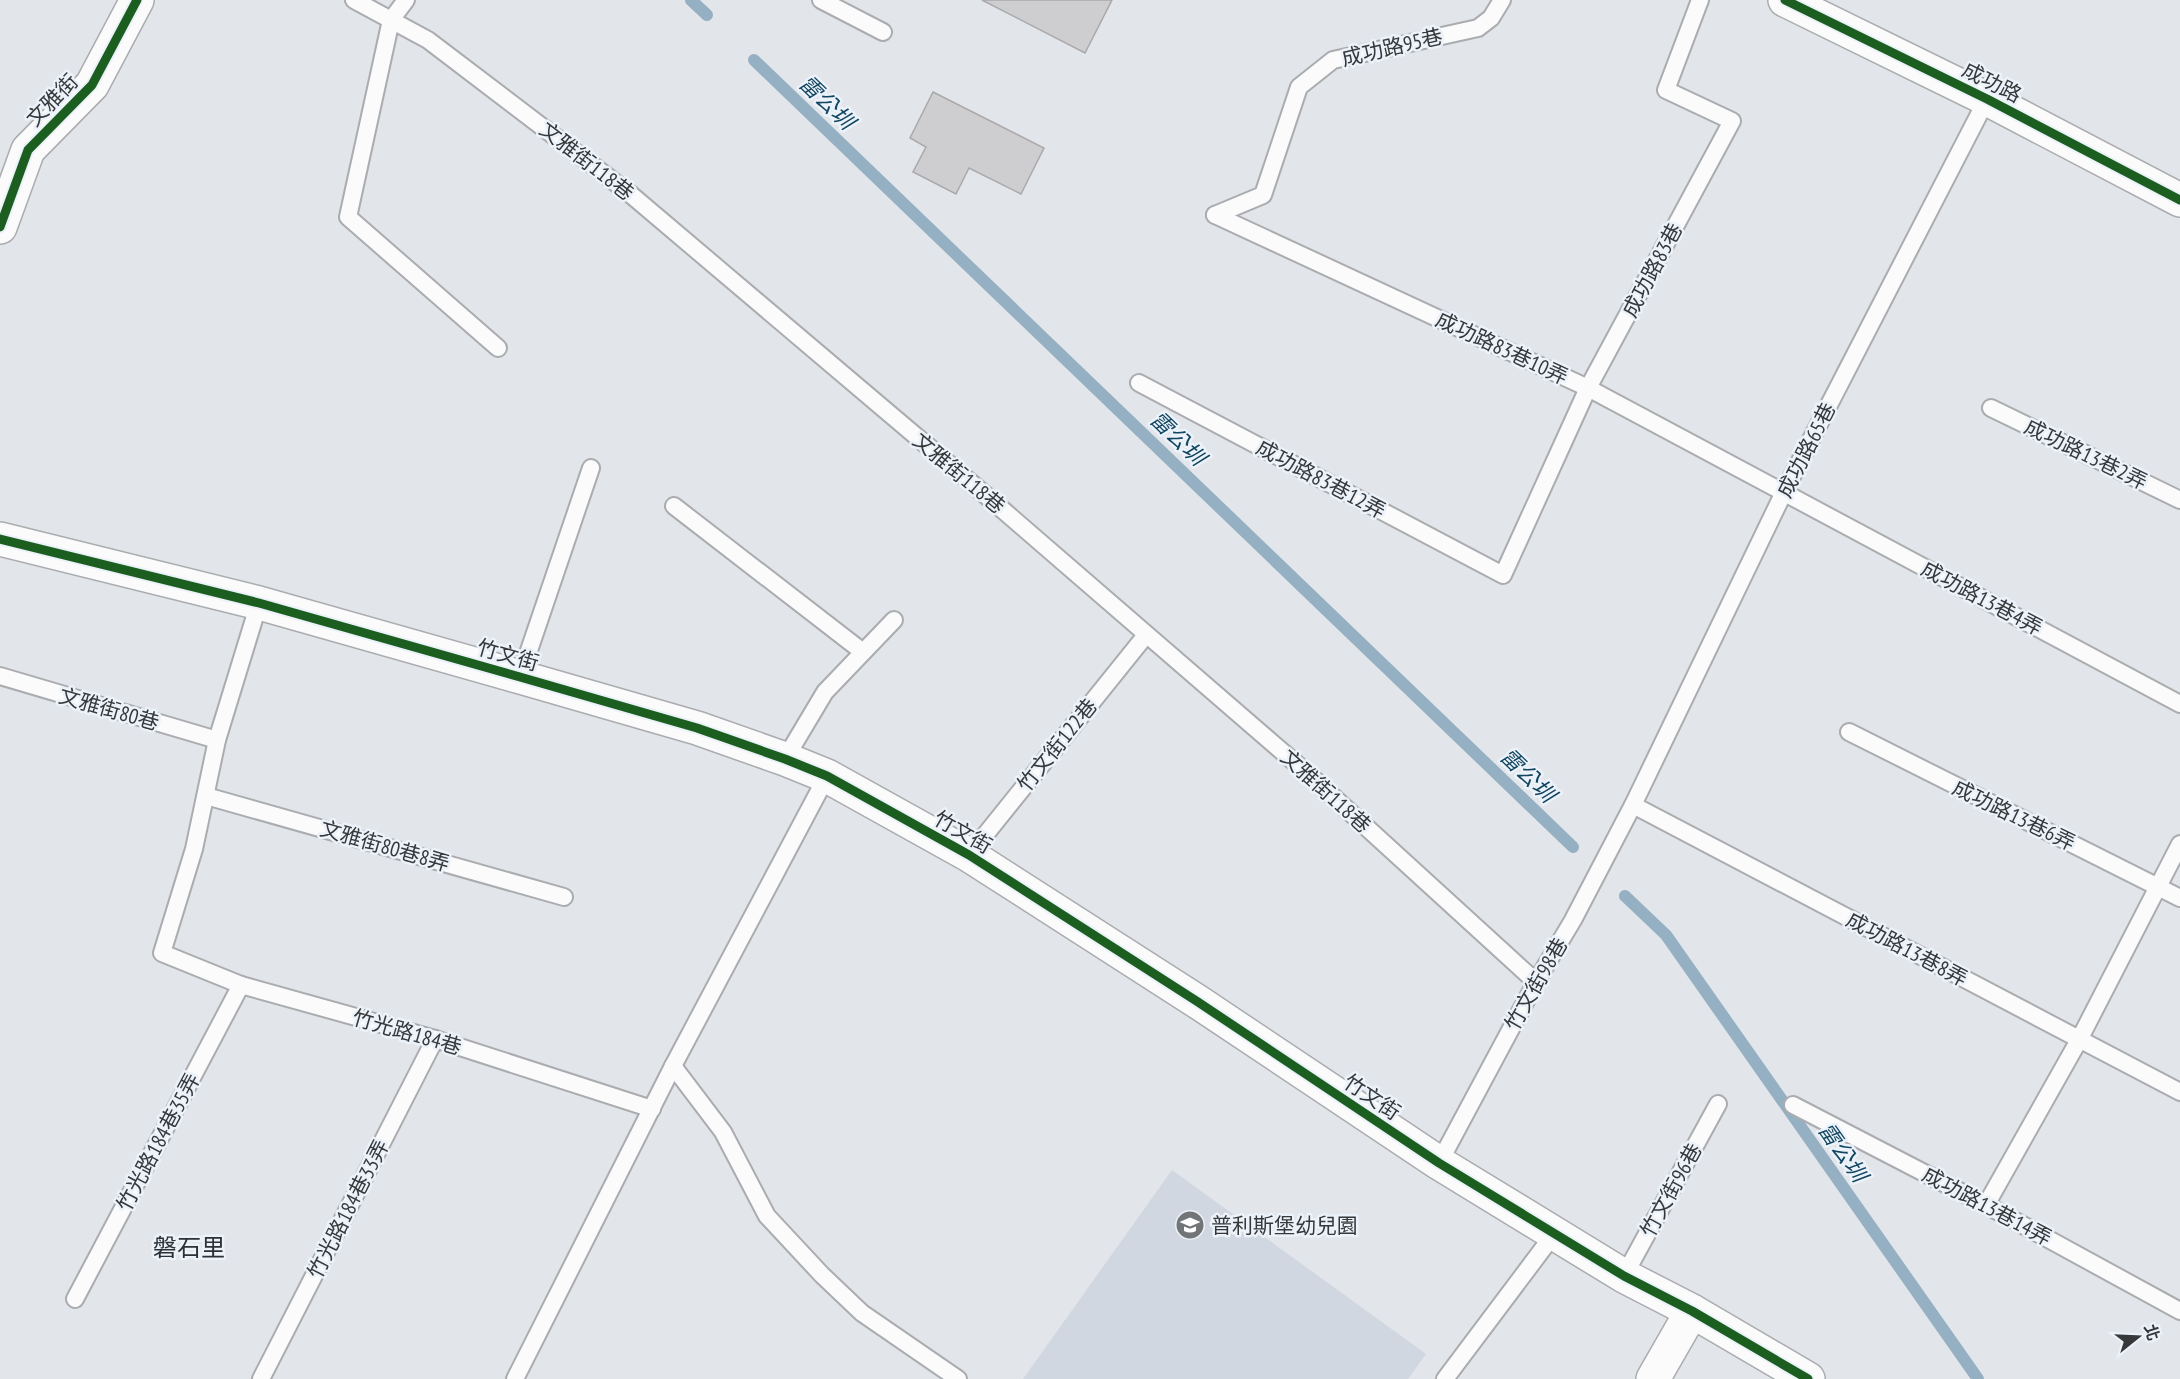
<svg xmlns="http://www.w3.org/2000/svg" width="2180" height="1379" viewBox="0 0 2180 1379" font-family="'PT Sans Narrow','Noto Sans TC',sans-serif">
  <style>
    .built { fill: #d1d7e0 }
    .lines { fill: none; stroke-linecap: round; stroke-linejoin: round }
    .stream { stroke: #94b0c2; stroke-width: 12 }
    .building { fill: #ceced0; stroke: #a9a9ac; stroke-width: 1.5 }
    .lane-casing { stroke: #aaacaf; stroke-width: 20 }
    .street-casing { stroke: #aaacaf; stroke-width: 36 }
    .secondary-casing { stroke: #aaacaf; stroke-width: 36 }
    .lane { stroke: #fbfbfc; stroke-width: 16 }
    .street { stroke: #fbfbfc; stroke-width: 33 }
    .secondary { stroke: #fbfbfc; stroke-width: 33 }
    .cycleway-casing { stroke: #ecf2f9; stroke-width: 13 }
    .cycleway { stroke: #1b5e20; stroke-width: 9 }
    .labels { text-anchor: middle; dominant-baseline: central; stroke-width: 5; stroke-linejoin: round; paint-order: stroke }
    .street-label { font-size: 21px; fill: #36383a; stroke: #ecf2f9 }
    .poi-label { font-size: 21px; fill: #36383a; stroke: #ecf2f9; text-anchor: start }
    .water-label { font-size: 22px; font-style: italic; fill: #134660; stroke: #ecf2f9 }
    .quarter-label { font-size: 24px; fill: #2d3136; stroke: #ecf2f9 }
  </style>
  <rect width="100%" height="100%" fill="#e2e5e9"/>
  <polygon class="built" points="1172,1170 1426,1354 1408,1379 1023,1379"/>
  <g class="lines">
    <g class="stream">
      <polyline points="691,0 707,15"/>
      <polyline points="754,60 1573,847"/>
      <polyline points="1625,896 1666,935 1978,1379"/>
    </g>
  </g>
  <g class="building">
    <polygon points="982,0 1112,0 1085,53"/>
    <polygon points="933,92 1044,148 1021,194 969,168 956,194 913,172 926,147 910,138"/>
  </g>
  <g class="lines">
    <g class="lane-casing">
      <g id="lane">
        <polyline points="354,0 428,40 629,193 989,498 1307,773 1536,982"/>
        <polyline points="406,0 391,20 348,217 498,348"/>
        <polyline points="821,0 883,32"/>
        <polyline points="1215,215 1588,388 2180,704"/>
        <polyline points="1215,215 1263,195 1299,87 1333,60 1478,28 1491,18 1502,0"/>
        <polyline points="1139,383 1503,575 1588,388 1732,121 1666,90 1700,0"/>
        <polyline points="1991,408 2180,500"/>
        <polyline points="674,506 863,652"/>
        <polyline points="259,603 217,740 194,849 162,953 241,985 435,1039 652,1109"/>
        <polyline points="0,676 217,740"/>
        <polyline points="520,677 591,468"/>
        <polyline points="1849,732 2180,898"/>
        <polyline points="785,759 825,692 894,620"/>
        <polyline points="206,796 564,897"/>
        <polyline points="1633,805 2180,1092"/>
        <polyline points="969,855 1146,635"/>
        <polyline points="673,1066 723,1132 767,1216 822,1275 862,1313 958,1379"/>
        <polyline points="1793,1105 1986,1205 2180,1311"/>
        <polyline points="1439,1163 1536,982 1573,920 1633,805 1784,492 1987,99"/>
        <polyline points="1986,1205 2079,1040 2180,844"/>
        <polyline points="1624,1276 1718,1104"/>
        <polyline points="75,1299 241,985"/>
        <polyline points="261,1379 435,1039"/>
        <polyline points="515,1379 673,1066 827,776"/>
        <polyline points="1445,1379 1554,1234"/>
      </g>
    </g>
    <g class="street-casing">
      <g id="street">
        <polyline points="0,227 28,150 92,85 137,0"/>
        <polyline points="0,539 259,603 520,677 697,728 785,759 827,776 969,855 1198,1002 1439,1163 1624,1276 1692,1311 1808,1379"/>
        <polyline points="1653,1379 1692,1311"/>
      </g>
    </g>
    <g class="secondary-casing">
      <polyline id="secondary" points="1785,0 1987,99 2180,200"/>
    </g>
    <use href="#lane" class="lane"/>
    <use href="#street" class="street"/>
    <use href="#secondary" class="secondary"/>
    <g class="cycleway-casing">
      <g id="cycleway">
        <polyline points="1785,0 1987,99 2180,200"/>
        <polyline points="0,227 28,150 92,85 137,0"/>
        <polyline points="0,539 259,603 520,677 697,728 785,759 827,776 969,855 1198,1002 1439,1163 1624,1276 1692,1311 1808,1379"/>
      </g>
    </g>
    <use href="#cycleway" class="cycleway"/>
  </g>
  <defs>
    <g id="school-disc" transform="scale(1.5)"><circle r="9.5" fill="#727577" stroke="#ecf2f9"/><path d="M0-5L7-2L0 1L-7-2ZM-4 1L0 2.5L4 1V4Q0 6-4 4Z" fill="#fff"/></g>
  </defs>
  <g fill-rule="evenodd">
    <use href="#school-disc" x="1190" y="1225"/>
  </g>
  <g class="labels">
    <g class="street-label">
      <text transform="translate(1392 47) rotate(-13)">成功路95巷</text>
      <text transform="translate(1992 82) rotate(27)">成功路</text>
      <text transform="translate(52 100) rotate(-46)">文雅街</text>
      <text transform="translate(587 161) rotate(38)">文雅街118巷</text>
      <text transform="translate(1652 270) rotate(-62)">成功路83巷</text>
      <text transform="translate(1502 348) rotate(25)">成功路83巷10弄</text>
      <text transform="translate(1806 450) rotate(-63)">成功路65巷</text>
      <text transform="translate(2086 454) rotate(26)">成功路13巷2弄</text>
      <text transform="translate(959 473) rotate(40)">文雅街118巷</text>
      <text transform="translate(1321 479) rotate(28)">成功路83巷12弄</text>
      <text transform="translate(1982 598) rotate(28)">成功路13巷4弄</text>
      <text transform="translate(508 655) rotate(16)">竹文街</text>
      <text transform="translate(109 709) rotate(16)">文雅街80巷</text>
      <text transform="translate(1057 745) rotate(-51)">竹文街122巷</text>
      <text transform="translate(1326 791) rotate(42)">文雅街118巷</text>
      <text transform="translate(2014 815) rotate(26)">成功路13巷6弄</text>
      <text transform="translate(963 832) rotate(30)">竹文街</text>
      <text transform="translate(385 846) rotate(16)">文雅街80巷8弄</text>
      <text transform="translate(1907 949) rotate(28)">成功路13巷8弄</text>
      <text transform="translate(1536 984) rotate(-60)">竹文街98巷</text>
      <text transform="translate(407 1032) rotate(16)">竹光路184巷</text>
      <text transform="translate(1372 1097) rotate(34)">竹文街</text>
      <text transform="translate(158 1142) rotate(-62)">竹光路184巷35弄</text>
      <text transform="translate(1671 1190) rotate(-61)">竹文街96巷</text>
      <text transform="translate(1987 1206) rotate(28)">成功路13巷14弄</text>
      <text transform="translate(348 1209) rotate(-63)">竹光路184巷33弄</text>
    </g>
    <g class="poi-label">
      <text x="1211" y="1225">普利斯堡幼兒園</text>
    </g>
    <g class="water-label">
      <text transform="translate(827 102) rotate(44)">雷公圳</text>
      <text transform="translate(1178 438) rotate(44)">雷公圳</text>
      <text transform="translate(1528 775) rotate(44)">雷公圳</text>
      <text transform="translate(1843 1152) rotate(55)">雷公圳</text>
    </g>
    <g class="quarter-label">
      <text x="189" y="1247">磐石里</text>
    </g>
  </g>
  <g transform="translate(2138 1337) rotate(72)" stroke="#ecf2f9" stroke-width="4.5" paint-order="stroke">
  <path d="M0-4.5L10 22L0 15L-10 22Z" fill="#36383a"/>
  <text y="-9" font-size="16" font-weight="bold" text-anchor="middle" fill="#36383a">北</text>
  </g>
</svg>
